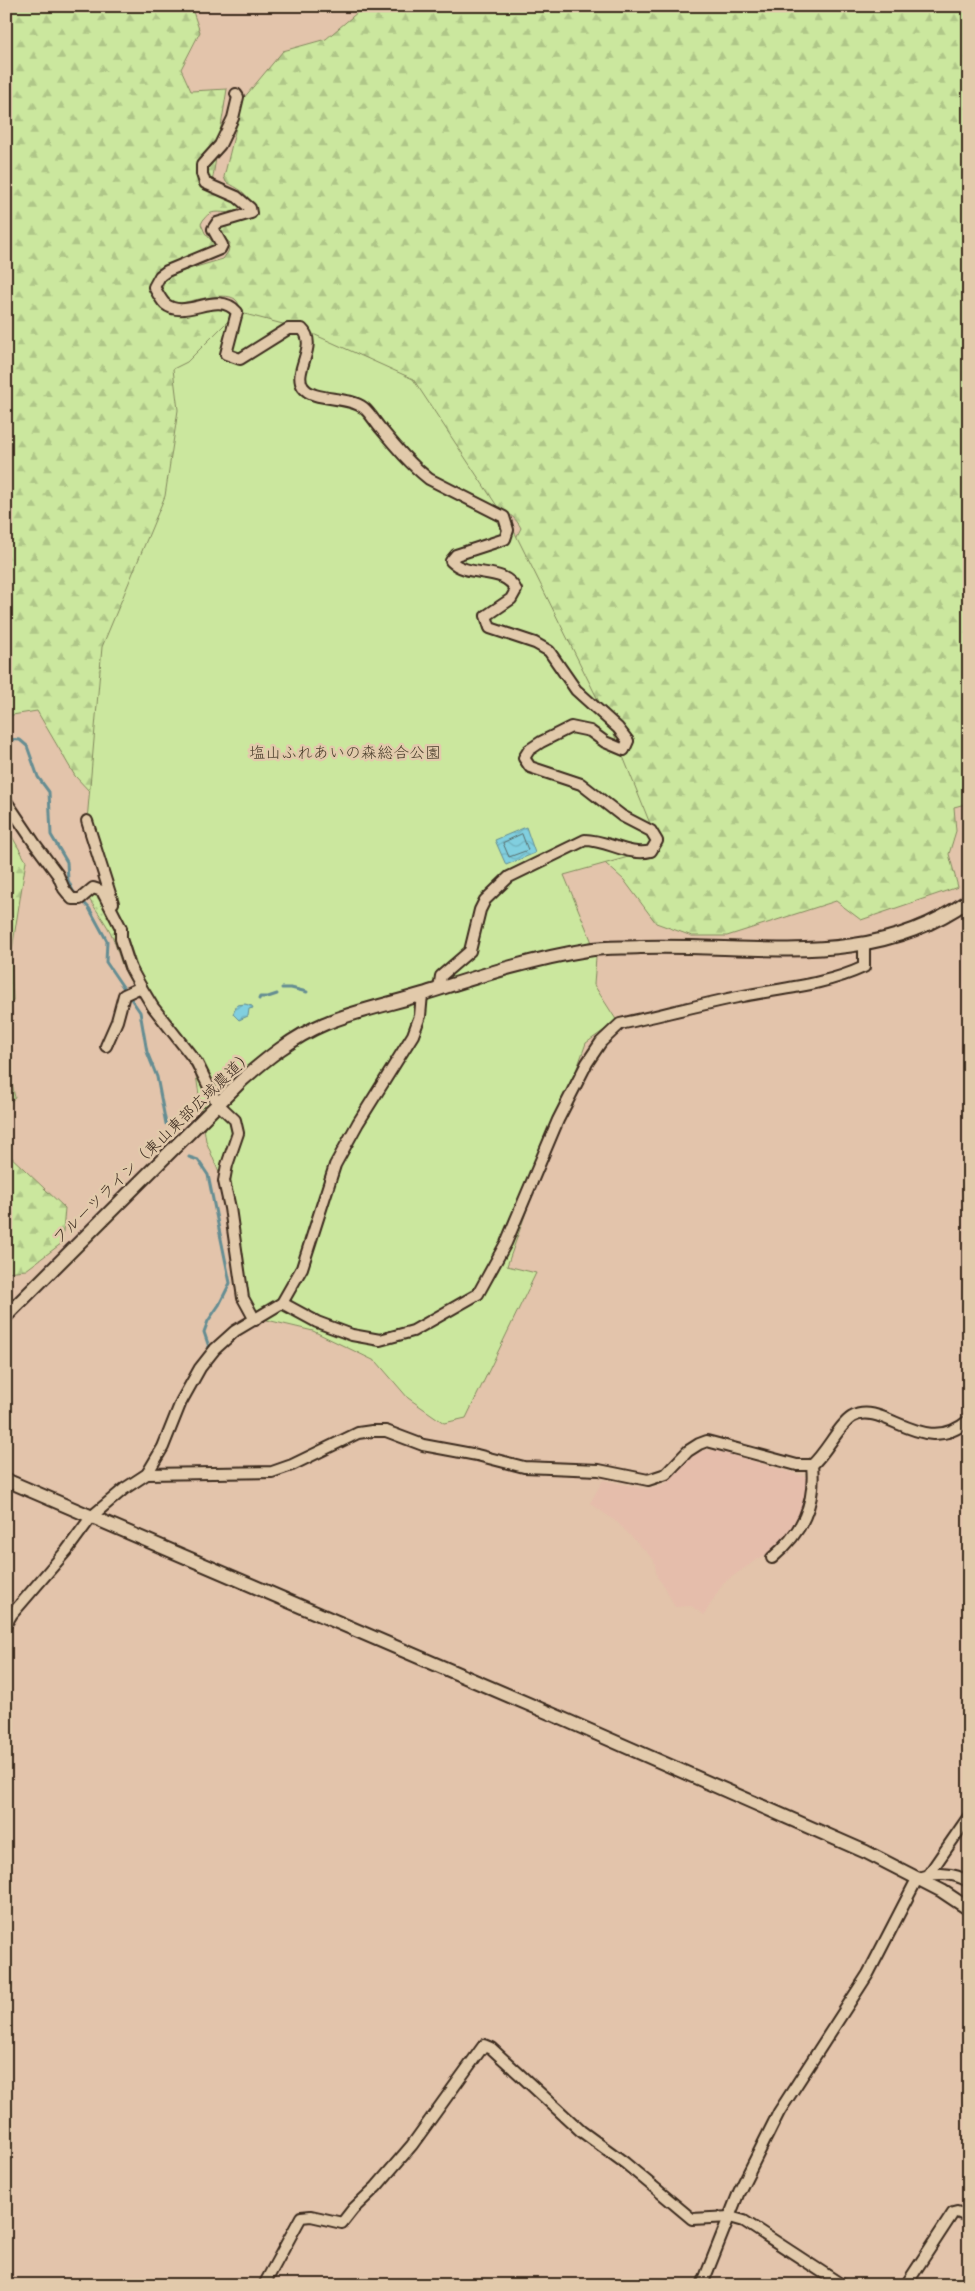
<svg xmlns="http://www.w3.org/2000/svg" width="975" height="2291" viewBox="0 0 975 2291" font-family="Pangolin,'Klee One',sans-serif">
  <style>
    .built { fill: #e5bdab }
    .grass { fill: url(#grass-dots); stroke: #83885e }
    .forest { fill: url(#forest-firs); stroke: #83885e }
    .green { fill: #cbe79e; stroke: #83885e }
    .water { fill: url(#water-waves); stroke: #658d92 }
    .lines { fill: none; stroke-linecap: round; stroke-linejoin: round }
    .shore { stroke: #576c6b; stroke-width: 1 }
    .stream { stroke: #658d92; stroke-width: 3 }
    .minor-casing { stroke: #3b2a1e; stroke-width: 14 }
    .tertiary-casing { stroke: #3b2a1e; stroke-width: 16 }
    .minor { stroke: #e2caab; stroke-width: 10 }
    .tertiary { stroke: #e2caab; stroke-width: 12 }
    .labels { text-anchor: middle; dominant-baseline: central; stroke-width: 5; stroke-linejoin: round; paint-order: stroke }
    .park-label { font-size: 16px; fill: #493d2b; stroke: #e2caab }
    .street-label { font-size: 16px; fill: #3b2a1e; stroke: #e2caab }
  </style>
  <defs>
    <pattern id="grass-dots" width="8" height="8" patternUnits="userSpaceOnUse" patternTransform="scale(1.25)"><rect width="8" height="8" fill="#cbe79e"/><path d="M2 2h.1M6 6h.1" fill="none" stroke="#afc688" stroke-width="1.8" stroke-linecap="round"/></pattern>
    <pattern id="forest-firs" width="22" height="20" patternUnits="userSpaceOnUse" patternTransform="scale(1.25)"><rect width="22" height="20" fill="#cbe79e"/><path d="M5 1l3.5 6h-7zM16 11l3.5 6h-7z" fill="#afc688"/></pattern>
    <pattern id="water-waves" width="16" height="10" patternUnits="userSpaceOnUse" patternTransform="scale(1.25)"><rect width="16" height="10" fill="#81cfdf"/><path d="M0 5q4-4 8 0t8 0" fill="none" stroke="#70b2bf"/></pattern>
  </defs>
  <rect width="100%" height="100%" fill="#e3c4ab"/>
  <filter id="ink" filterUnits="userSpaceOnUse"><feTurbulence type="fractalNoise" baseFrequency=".02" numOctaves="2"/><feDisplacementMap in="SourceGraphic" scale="10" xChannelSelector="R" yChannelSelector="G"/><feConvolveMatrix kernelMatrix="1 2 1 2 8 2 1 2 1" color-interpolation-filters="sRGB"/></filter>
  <g filter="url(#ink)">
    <polygon class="built" points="705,1450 718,1451 806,1477 805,1507 790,1535 776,1551 759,1558 723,1583 704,1615 691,1606 675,1607 665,1587 657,1577 654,1560 618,1523 590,1503 603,1480 645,1489 655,1487 667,1483 686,1460 693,1454"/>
    <path class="grass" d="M102,891L121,939L135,988C122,971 120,957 113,938C107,923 94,908 86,894Z"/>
    <g class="forest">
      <path d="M6,6H191L200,32L181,69L191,91L227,89L212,183L237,201L240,207C227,221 212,201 201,224L205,233L217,247C203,252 164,262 158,272C155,278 154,286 152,292L163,309L169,314L217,307L229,309L230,320L107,810L75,776L37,711L6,716Z"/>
      <path d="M365,6H969V803L954,807L956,831L949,854L958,887L861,920L836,901L727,936H692L656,923L624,880L597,856L514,542L521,528C512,510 493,506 475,498L284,326L242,322C241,315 241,304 235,299C224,291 189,302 176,304L170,302L162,289L165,280L172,274L223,259L228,252L230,243L216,232L222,223C240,223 244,223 253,206C247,193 238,188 226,182L224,177L243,99L283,51L326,39Z"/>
      <polygon points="6,826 26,861 11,956 13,1000 6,1011"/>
      <polygon points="6,1066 11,1078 15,1098 6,1104"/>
      <polygon points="6,1152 65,1208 62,1243 26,1270 6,1272"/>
    </g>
    <polygon class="green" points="237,312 302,329 413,379 505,518 505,513 610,724 657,841 639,854 564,875 591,940 596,957 594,985 617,1021 586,1043 507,1266 536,1273 466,1418 444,1423 408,1398 377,1362 313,1331 267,1320 244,1297 222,1180 206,1141 196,1075 142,980 87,821 102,647 165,496 178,410 173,369 187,362"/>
    <g class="water">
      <polygon points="526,827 535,853 506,865 495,840"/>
      <polygon points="245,1004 252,1006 253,1008 249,1009 248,1016 239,1020 233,1014 237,1005"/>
    </g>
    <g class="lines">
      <polygon class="shore" points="522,834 528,850 509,857 503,843"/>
      <g class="stream">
        <polyline points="6,739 20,740 27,746 38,777 49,792 51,835 67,862 68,880 73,891 89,908 107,941 106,962 140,1012 147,1052 157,1077 166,1124"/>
        <polyline points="282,988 291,988 307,992"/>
        <polyline points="259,999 260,997 268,997 277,994"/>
        <polyline points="189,1157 198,1160 208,1175 230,1283 219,1305 208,1321 204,1332 210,1350"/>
      </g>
      <g class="minor-casing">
        <g id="minor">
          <path d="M236,94L238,97L233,118L220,145L202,165V174L205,183L237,197L250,208L251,213L217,223L213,229L222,245L220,249L167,271L160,276L154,287C157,292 161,300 165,304C186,321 217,289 237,312L226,354L240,359L288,329H302C319,345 292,372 303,387C313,402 347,395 364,408C370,413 375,422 381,429C396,447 410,464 429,479L504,517L508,530L505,539L456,555L451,561C469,579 504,565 516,590L511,599L486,616L490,628L535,643L549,651L576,690L618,728L628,741L624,750L605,742L590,731L571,727L541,742L529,750L524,758L530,767L581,784L622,816L651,831L657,841L651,851C630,857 607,840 585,840L509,877L485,900L480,910L470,951L441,976L439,989"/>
          <polyline points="6,801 35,844 58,875 64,889 72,899 80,899 93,888 102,891 121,928 121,939 130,967 141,987 153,1007 197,1063 217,1103 235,1120 238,1133 227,1165 224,1181 230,1208 243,1298 255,1320"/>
          <polyline points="87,821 113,903"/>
          <polyline points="106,1046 117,1021 124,995 141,987"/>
          <path d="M282,1303L317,1322L352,1335L380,1340L413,1331L478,1294L506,1243L558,1120L587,1063L601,1042L620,1024C661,1015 702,1004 743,996C785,988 825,985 864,967V944"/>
          <path d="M147,1474L272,1472L292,1465L358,1433L372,1431H386L423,1445L477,1455L524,1467L599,1470L648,1480L666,1474L688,1451L699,1444L707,1441L797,1465H812C826,1453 839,1425 852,1417C884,1399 923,1460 969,1420"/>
          <path d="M772,1558C802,1533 816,1504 812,1465"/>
          <polyline points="6,1624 12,1614 67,1550 92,1516 124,1489 147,1474 163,1447 181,1402 200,1368 215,1349 235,1331 282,1303 302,1268 335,1165 358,1123 413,1035 420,1016 422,994"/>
          <polyline points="929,1874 969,1816"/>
          <polyline points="264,2285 301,2217 311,2216 342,2223 353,2209 376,2187 412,2145 484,2045 491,2048 581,2131 625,2163 692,2219 730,2217 744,2221 842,2285"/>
          <path d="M702,2285L739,2192L779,2112L868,1974L917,1879C934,1872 954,1872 969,1882"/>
          <polyline points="906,2285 953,2213 957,2212 969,2217"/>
        </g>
      </g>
      <g class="tertiary-casing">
        <g id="tertiary">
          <path d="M6,1316L241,1081C266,1059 293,1037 324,1024C355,1011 390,1004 423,994C477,977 531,959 587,950C604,947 623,948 640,947C754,943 869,972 969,900"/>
          <polyline points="6,1480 554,1715 866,1852 942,1891 969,1909"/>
        </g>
      </g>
      <use href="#minor" class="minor"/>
      <use href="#tertiary" class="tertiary"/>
    </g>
  </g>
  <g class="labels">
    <g class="park-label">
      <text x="345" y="753">塩山ふれあいの森総合公園</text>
    </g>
    <g class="street-label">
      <text transform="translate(153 1147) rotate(-44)">フルーツライン（東山東部広域農道）</text>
    </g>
  </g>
  <rect width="975" height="2291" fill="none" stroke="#e2caab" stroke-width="25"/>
  <rect x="12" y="12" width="950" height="2266" fill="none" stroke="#3b2a1e" stroke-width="2" filter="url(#ink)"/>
</svg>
